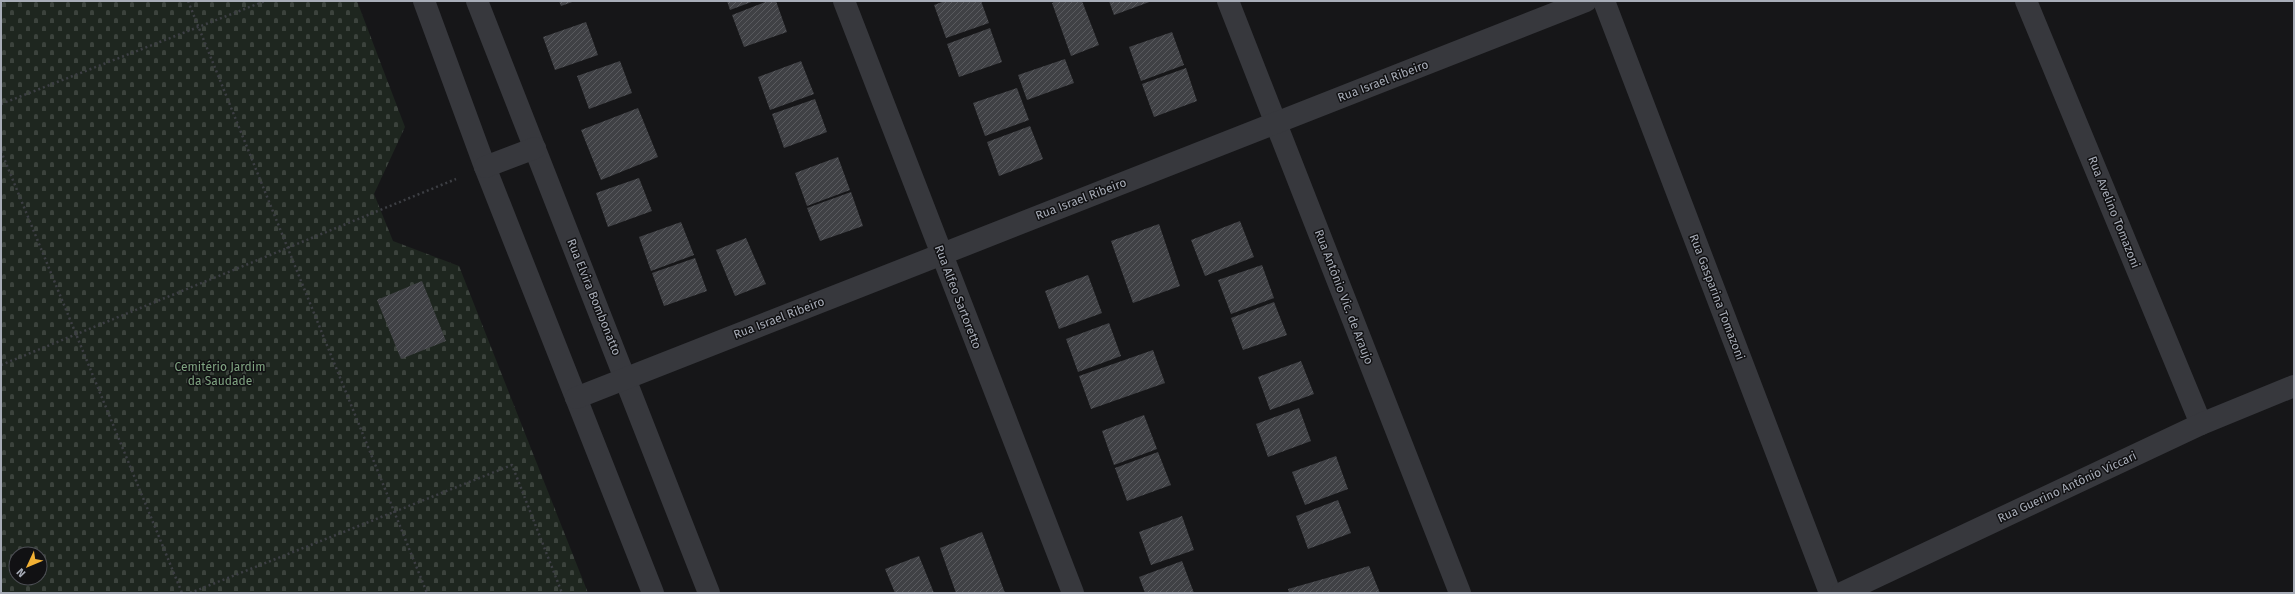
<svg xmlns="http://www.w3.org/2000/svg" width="2295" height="594" viewBox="0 0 2295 594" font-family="'Fira Sans',sans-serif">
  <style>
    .cemetery { fill: url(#cemetery-stones); fill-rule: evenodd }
    .building { fill: url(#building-hatch) }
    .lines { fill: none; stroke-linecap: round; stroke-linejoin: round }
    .path { stroke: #3d3f44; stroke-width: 2.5; stroke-dasharray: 2 3; stroke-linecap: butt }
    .minor { stroke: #37383d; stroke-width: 22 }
    .tertiary { stroke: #37383d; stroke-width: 22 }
    .labels { text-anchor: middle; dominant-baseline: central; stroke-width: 3; stroke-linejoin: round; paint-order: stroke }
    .street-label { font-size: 12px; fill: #a8adb8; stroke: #111113 }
    .park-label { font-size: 12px; fill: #7fa381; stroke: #111113 }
  </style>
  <defs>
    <pattern id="cemetery-stones" width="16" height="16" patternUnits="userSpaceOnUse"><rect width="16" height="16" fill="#1e261f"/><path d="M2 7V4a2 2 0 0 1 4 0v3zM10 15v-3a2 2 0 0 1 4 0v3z" fill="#3c433d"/></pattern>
    <pattern id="building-hatch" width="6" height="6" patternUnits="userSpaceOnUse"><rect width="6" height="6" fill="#404145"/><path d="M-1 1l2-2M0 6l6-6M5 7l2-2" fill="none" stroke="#595a5e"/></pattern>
  </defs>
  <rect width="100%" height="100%" fill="#161618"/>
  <path class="cemetery" d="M1,1H357L405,127L374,194L393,241L459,266L588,593H1ZM16,554H40V578H16Z"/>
  <g class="building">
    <polygon points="559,1 575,1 561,6"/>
    <polygon points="727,1 754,1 730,10"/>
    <polygon points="768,1 776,1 787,32 744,47 732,15"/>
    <polygon points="945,1 981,1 989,23 946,38 934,5"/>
    <polygon points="1057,1 1082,1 1099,45 1071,56 1052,3"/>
    <polygon points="1109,1 1152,1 1114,15"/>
    <polygon points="586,22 598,55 555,70 543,37"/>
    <polygon points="990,28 1002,62 959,77 947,44"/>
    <polygon points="1172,32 1184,65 1141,81 1129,47"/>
    <polygon points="1065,59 1074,83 1027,100 1018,75"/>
    <polygon points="620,61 632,93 589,109 577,76"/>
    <polygon points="801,61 814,94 770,110 758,77"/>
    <polygon points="1186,68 1197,101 1154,117 1142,84"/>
    <polygon points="1017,88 1029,120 985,136 973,103"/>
    <polygon points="815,99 827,132 784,148 772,114"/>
    <polygon points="638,108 658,157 601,180 581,130"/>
    <polygon points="1030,126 1043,159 999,176 987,142"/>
    <polygon points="838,157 850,190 807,206 795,173"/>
    <polygon points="639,178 652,211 608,227 596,193"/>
    <polygon points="851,192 863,226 820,241 807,208"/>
    <polygon points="1240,221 1254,257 1205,276 1191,240"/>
    <polygon points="681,222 694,255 651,271 639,237"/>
    <polygon points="1159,224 1180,286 1133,303 1111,241"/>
    <polygon points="746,238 766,284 735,296 716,250"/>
    <polygon points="695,258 707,291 664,306 652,273"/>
    <polygon points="1262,265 1274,298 1231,314 1218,280"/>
    <polygon points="1088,275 1102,313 1059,329 1045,291"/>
    <polygon points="422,281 446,341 401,359 377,300"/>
    <polygon points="1274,302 1287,335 1243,350 1231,318"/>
    <polygon points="1109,323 1121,356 1078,372 1066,339"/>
    <polygon points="1153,350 1165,383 1091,409 1079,376"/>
    <polygon points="1301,361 1314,394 1270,410 1258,377"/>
    <polygon points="1299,408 1311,441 1268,457 1256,424"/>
    <polygon points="1144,415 1157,449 1114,465 1102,431"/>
    <polygon points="1158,452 1171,485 1127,501 1115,468"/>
    <polygon points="1336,456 1348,489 1305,505 1292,472"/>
    <polygon points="1338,500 1351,533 1308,549 1296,516"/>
    <polygon points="1182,516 1194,550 1151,565 1139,532"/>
    <polygon points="982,532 1005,593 956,593 940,548"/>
    <polygon points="919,556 934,593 895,593 885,569"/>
    <polygon points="1182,561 1194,593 1145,593 1139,577"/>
    <polygon points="1369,566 1380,593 1289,593 1288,589"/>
  </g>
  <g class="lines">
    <g class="path">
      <polyline points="188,1 427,593"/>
      <polyline points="1,104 265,1"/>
      <polyline points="1,151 182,593"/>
      <polyline points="1,365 456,179"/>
      <polyline points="190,593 512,465 562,593"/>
    </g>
    <g class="minor">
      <polyline points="424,1 485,167 653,593"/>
      <polyline points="477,1 709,593"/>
      <polyline points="844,1 1073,593"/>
      <polyline points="1228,1 1460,593"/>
      <polyline points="1604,1 1830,593"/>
      <polyline points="2026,1 2201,424"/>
      <polyline points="485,167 535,148"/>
      <polyline points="576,398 1586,1"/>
    </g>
    <polyline class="tertiary" points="1842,593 2201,424 2294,386"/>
  </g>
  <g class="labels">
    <g class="street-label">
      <text transform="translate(1383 81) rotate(-21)">Rua Israel Ribeiro</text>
      <text transform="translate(1081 199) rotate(-21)">Rua Israel Ribeiro</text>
      <text transform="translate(2114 212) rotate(68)">Rua Avelino Tomazoni</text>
      <text transform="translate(594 297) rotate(68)">Rua Elvira Bombonatto</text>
      <text transform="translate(958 297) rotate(69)">Rua Alfeo Sartoretto</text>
      <text transform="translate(1344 297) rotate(69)">Rua Antônio Vic. de Araujo</text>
      <text transform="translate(1717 297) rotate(69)">Rua Gasparina Tomazoni</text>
      <text transform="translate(779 318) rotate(-21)">Rua Israel Ribeiro</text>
      <text transform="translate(2067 487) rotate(-25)">Rua Guerino Antônio Viccari</text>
    </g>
    <g class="park-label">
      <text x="220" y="367">Cemitério Jardim<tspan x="220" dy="14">da Saudade</tspan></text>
    </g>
  </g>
  <rect width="2295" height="594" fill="none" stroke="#a8adb8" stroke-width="4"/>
  <g transform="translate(28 566) rotate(226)"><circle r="19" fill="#111113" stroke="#4d4f55"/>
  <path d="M0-3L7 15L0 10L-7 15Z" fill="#f2b134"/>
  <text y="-6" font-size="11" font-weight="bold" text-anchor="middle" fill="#a8adb8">N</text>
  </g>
</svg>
